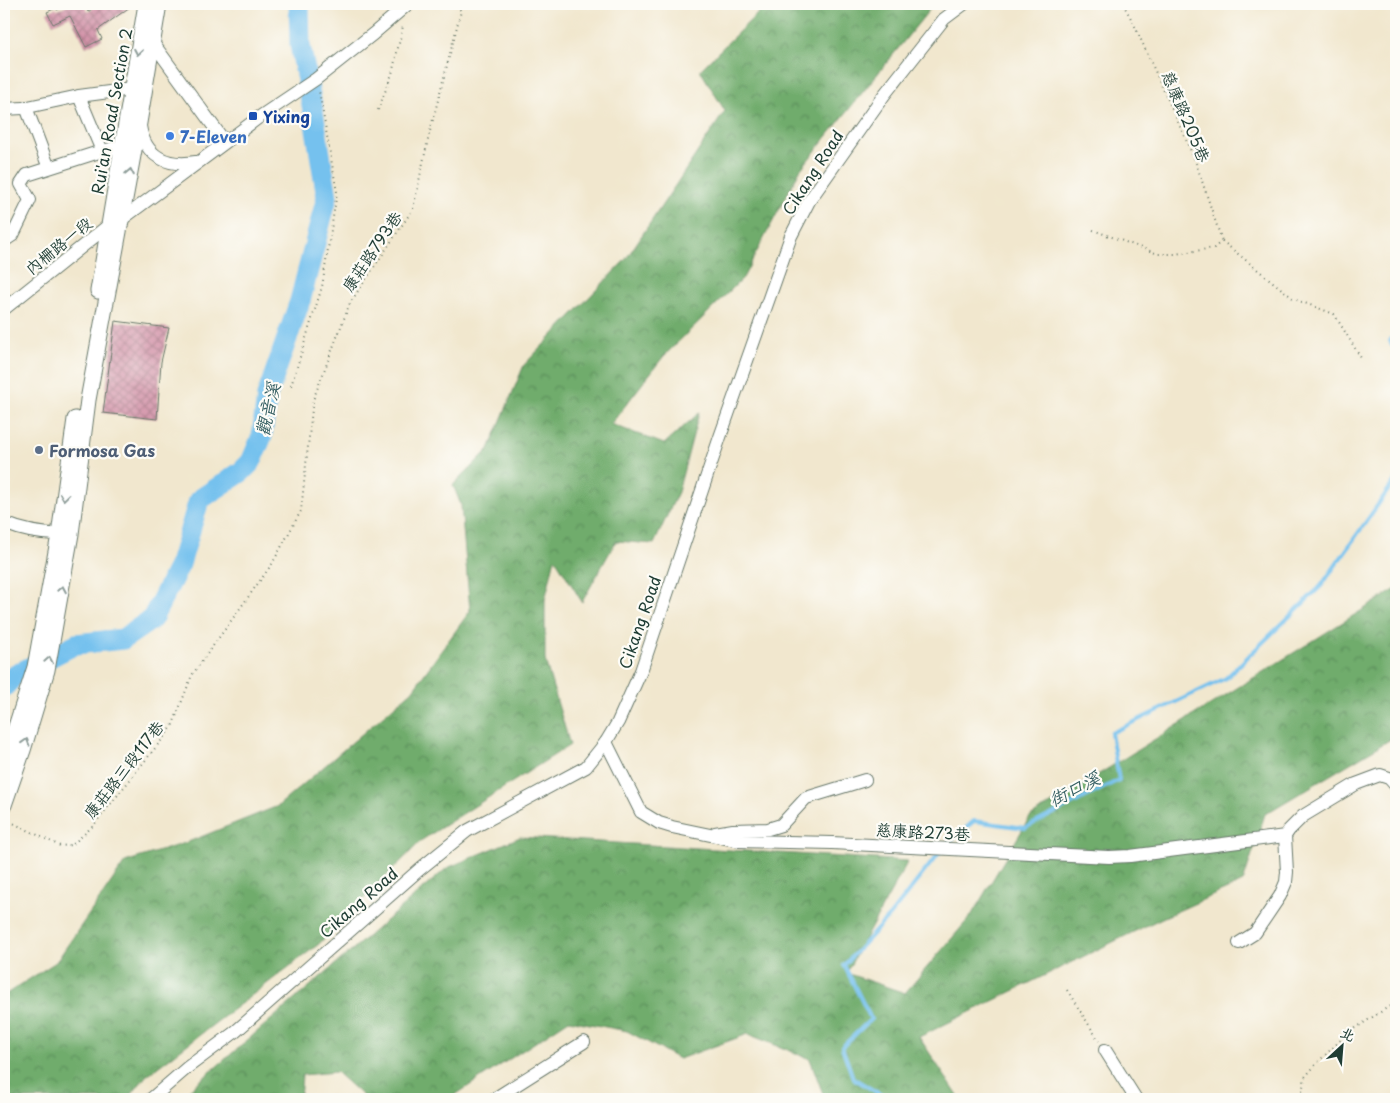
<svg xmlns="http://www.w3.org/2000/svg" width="1400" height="1103" viewBox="0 0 1400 1103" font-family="'Playpen Sans','LXGW WenKai TC',sans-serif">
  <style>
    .forest { fill: url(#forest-crowns); stroke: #477450 }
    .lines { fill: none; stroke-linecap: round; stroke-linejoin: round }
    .stream { stroke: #74c1ee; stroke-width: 4 }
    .river { stroke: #74c1ee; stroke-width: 21 }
    .building { fill: url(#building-cross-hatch) }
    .minor-casing { stroke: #68786a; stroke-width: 14 }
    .major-casing { stroke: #68786a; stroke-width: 17 }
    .path { stroke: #68786a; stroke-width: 2; stroke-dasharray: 1 4; stroke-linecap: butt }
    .minor { stroke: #fff; stroke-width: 12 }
    .major { stroke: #fff; stroke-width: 15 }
    .oneway { stroke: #8f9e9a }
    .transit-dot { fill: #1a4fb4; stroke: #fdfcf7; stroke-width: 2 }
    .shop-dot { fill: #3f7fe0; stroke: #fdfcf7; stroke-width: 2 }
    .service-dot { fill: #5c6f8a; stroke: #fdfcf7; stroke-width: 2 }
    .labels { text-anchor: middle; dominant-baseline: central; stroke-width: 4.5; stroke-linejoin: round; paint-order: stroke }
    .street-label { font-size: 16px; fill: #1f3d34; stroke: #fdfcf7 }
    .transit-label { font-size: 16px; font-weight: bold; fill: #164399; stroke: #fdfcf7; text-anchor: start }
    .shop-label { font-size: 16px; font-weight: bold; fill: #366cbe; stroke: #fdfcf7; text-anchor: start }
    .service-label { font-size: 16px; font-weight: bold; fill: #4e5e75; stroke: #fdfcf7; text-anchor: start }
    .water-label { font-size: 18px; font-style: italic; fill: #345e62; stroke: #fdfcf7 }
  </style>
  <defs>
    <pattern id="forest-crowns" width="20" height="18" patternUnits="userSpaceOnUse" patternTransform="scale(1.25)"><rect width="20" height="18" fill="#6fac6c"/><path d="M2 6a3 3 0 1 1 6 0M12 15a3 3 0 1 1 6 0" fill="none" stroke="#5b8d5a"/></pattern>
    <pattern id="building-cross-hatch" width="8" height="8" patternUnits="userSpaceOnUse" patternTransform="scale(1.25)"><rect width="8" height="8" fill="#d291a7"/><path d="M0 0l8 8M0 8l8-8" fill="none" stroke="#aa7889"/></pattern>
  </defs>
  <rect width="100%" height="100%" fill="#fdfcf7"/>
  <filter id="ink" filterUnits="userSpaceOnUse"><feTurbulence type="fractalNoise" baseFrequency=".02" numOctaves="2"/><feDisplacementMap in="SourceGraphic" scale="10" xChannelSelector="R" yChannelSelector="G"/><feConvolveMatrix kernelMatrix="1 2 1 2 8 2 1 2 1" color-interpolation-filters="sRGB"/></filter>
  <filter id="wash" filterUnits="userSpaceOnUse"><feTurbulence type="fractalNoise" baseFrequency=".0096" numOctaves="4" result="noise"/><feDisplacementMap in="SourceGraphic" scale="20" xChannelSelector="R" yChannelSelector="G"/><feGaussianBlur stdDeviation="1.12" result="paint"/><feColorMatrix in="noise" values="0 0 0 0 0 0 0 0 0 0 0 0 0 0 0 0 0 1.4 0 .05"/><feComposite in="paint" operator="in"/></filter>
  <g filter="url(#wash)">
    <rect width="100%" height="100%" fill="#f1e7ce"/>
    <g class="forest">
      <polygon points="776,4 934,4 800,170 743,278 663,357 611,424 664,444 699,413 678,492 654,544 616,541 582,602 555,558 545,600 545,660 570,745 422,840 319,944 146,1076 128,1099 4,1099 4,990 6,994 56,962 125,862 188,842 278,806 412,691 470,611 461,505 453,485 489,449 524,365 626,259 725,111 700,70 762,9"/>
      <polygon points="1396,589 1396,736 1265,814 1243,882 1162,918 919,1037 960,1099 825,1099 810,1059 748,1034 679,1059 627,1031 569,1020 449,1099 366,1099 336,1072 302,1075 300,1099 179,1099 447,868 520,837 908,861 846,973 905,993 971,916 1030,817"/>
    </g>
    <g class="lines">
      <g class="stream">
        <polyline points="1396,333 1390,341 1396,351"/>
        <polyline points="945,846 974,821 1025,828 1119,780 1111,733 1226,678 1321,586 1396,479"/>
        <polyline points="888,1099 853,1078 842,1047 871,1019 844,965 891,914 940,852"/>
      </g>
      <polyline class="river" points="4,687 15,675 76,644 123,639 152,619 180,564 199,500 241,472 251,462 262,436 267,396 300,301 327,197 312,105 300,45 299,4"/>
    </g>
    <g id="blocks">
      <g class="building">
        <polygon points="69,4 84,4 88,12 98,4 134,4 98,30 102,39 86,47 70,16 53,24 47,12 56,8 57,10"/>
        <polygon points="115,321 169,328 161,362 157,419 103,413"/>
      </g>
    </g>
  </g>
  <g filter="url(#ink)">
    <use href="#blocks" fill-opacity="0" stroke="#68786a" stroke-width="1"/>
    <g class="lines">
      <g class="minor-casing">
        <g id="minor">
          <polyline points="153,43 225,142"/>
          <polyline points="79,96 102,151"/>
          <polyline points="26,107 47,163"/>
          <polyline points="4,109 23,108 79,96 132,89"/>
          <path d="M140,126C145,157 167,167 196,162"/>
          <polyline points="4,241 13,235 30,200 21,184 27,175 102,151 122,146"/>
          <polyline points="4,309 109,225 121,220 258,118 316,79 373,34 408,4"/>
          <path d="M4,523C23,531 46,535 67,534"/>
          <polyline points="606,742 641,812 659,823 672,827 739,841 832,843 1109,857 1130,856 1285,836"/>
          <polyline points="715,833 733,830 768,829 781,825 806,798 865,780"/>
          <polyline points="1239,943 1255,933 1280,896 1286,882 1287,872 1285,836 1289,830 1303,816 1356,784 1380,775 1389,778 1396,786"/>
          <polyline points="1105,1050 1136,1099"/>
          <polyline points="151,1099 188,1067 235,1032 420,869 467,831 586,767 606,742 618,722 641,671 720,437 791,236 809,201 884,95 944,19 964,4"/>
          <polyline points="494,1099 584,1042"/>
        </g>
      </g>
      <g class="major-casing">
        <g id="major">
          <polyline points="98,291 146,4"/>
          <polyline points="4,764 35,667 59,535 75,419"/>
          <polyline points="4,805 23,750 47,670 71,534 88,400 139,123 159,4"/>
        </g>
      </g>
      <g class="path">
        <polyline points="1123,4 1133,22 1195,160 1222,241"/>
        <polyline points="378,110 392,74 403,26"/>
        <polyline points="1093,230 1158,254 1175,254 1214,248 1222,241"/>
        <polyline points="1222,241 1294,299 1334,314 1361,358"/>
        <polyline points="291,386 322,287 337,192 319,91"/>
        <polyline points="5,819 60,846 72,845 93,826 172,727 192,675 272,564 301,511 313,400 350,303 413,209 429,135 461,11 456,4"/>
        <polyline points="1067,990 1099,1041"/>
        <polyline points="1297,1099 1301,1097 1305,1077 1319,1061 1348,1033 1396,1002"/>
      </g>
      <use href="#minor" class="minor"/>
      <use href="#major" class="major"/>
    </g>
    <defs><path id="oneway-chevron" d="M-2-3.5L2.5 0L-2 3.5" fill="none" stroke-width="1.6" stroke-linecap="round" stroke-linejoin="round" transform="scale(1.25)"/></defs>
    <g class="oneway">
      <use href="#oneway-chevron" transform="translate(138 52) rotate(100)"/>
      <use href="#oneway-chevron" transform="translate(130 172) rotate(-79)"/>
      <use href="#oneway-chevron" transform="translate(64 497) rotate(98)"/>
      <use href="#oneway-chevron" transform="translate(62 589) rotate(-80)"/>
      <use href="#oneway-chevron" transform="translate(49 660) rotate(-80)"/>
      <use href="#oneway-chevron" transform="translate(26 742) rotate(-73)"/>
    </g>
  </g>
  <rect class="transit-dot" x="248" y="111" width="10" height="10" rx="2.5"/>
  <circle class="shop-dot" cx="170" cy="136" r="5"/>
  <circle class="service-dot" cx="39" cy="450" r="5"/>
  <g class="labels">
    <g class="street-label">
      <text transform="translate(111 111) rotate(-80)">Rui'an Road Section 2</text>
      <text transform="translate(1187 116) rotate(67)">慈康路205巷</text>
      <text transform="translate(812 172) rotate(-57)">Cikang Road</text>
      <text transform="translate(58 245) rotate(-39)">內柵路一段</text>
      <text transform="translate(371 251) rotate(-56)">康莊路793巷</text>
      <text transform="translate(639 622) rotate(-71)">Cikang Road</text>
      <text transform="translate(123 769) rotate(-52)">康莊路三段117巷</text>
      <text transform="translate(923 831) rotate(3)">慈康路273巷</text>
      <text transform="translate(358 902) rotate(-41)">Cikang Road</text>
    </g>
    <g class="transit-label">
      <text x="263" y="116">Yixing</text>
    </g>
    <g class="shop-label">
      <text x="180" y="136">7-Eleven</text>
    </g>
    <g class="service-label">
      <text x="49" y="450">Formosa Gas</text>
    </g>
    <g class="water-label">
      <text transform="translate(267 409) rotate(-77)">觀音溪</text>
      <text transform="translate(1074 788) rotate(-27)">街口溪</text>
    </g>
  </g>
  <rect width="1400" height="1103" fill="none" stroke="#fdfcf7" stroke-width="20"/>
  <g transform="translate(1342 1046) rotate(26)" stroke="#fdfcf7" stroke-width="4" paint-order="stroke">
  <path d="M0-4L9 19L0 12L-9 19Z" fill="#1f3d34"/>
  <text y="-8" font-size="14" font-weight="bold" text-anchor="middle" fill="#1f3d34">北</text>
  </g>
</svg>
